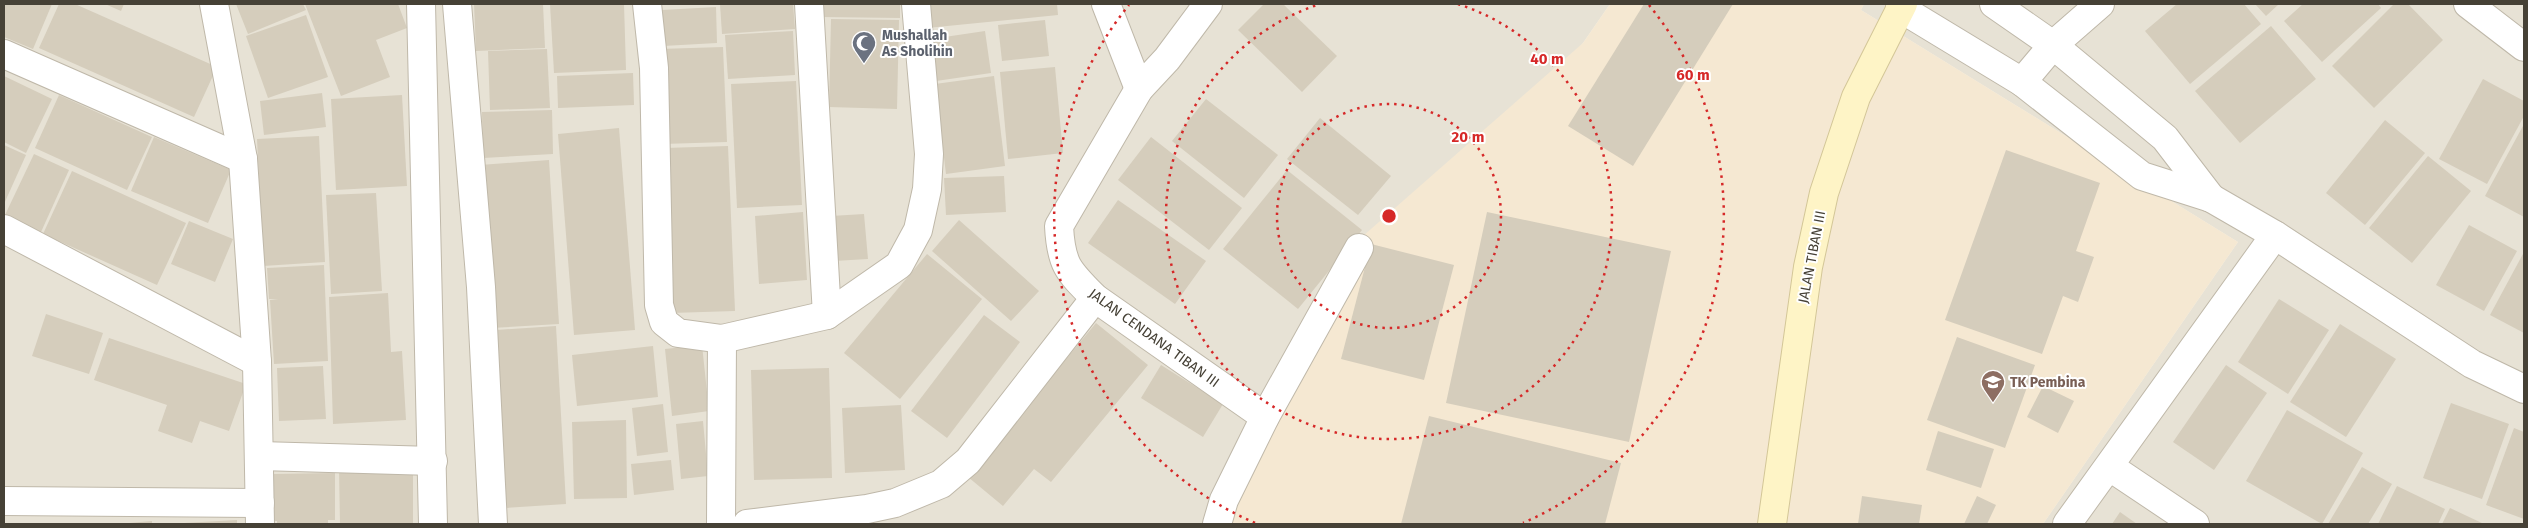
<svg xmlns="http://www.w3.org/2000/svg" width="2528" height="528" viewBox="0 0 2528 528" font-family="'Fira Sans',sans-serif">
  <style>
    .residential { fill: #e7e2d5 }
    .commercial { fill: #f5e8d2 }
    .building { fill: #d5cdbc }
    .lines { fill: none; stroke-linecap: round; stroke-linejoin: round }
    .street-casing { stroke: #bfb8a9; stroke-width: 30 }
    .secondary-casing { stroke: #d3c697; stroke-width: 30 }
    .street { stroke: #fff; stroke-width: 28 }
    .secondary { stroke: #fef4c6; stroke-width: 28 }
    .ring { fill: none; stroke: #d62828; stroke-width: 2.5; stroke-dasharray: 2.5 5 }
    .labels { text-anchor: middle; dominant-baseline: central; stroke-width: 4; stroke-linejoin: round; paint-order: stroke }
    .worship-label { font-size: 14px; font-weight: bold; fill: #5b616d; stroke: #fff; text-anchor: start }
    .street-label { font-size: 14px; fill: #464136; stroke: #fff }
    .education-label { font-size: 14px; font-weight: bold; fill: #785e54; stroke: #fff; text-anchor: start }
    .centre { fill: #d62828; stroke: #fff; stroke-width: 2.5 }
    .ring-label { font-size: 15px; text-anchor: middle; font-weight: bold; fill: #d62828; stroke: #fff; stroke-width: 4; stroke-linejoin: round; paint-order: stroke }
  </style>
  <rect width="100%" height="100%" fill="#f3f0e7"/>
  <g class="residential">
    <polygon points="4,4 1610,4 1583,43 1221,524 4,524"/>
    <polygon points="1864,4 2524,4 2524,524 2043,524 2238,242 1861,10"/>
  </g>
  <polygon class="commercial" points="1610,4 1864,4 1861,10 2238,242 2043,524 1221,524 1363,236 1583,43"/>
  <g class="building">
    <polygon points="4,4 52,4 33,49 4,37"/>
    <polygon points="59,4 75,4 217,67 194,117 39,48"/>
    <polygon points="105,4 124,4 121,11"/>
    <polygon points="236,4 303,4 306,10 248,34"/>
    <polygon points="305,4 398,4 407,28 376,40 390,77 341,96"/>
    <polygon points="474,4 543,4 545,48 476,51"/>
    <polygon points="550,4 624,4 626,70 554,73"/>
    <polygon points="720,4 793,4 795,29 722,34"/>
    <polygon points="821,4 900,4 900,18 821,17"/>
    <polygon points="925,4 1057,4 1058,15 927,28"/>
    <polygon points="1264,4 1283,4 1337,56 1302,92 1238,30"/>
    <polygon points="1644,4 1733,4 1633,166 1568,126"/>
    <polygon points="2177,4 2244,4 2261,24 2190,84 2145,31"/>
    <polygon points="2255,4 2279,4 2266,16"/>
    <polygon points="2303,4 2378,4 2381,8 2322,62 2284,21"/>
    <polygon points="2394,4 2408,4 2443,40 2374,108 2332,66"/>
    <polygon points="716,7 717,43 663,46 662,10"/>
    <polygon points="306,15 328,77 268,98 246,36"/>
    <polygon points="831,19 899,20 897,109 829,107"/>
    <polygon points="1045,20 1049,56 1002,61 998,25"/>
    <polygon points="2271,26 2316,79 2240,143 2195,91"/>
    <polygon points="793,31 795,75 728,79 725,35"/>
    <polygon points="985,31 991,73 936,81 931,39"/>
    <polygon points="723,47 727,142 663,144 659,49"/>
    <polygon points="547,49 550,108 490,110 488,51"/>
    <polygon points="1055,67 1063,153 1008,159 1000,72"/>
    <polygon points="633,73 634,105 558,108 557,76"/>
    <polygon points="4,76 52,99 26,153 4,142"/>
    <polygon points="994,76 1005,166 946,174 935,84"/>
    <polygon points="2483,79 2524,101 2524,116 2487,184 2439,159"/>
    <polygon points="796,81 802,205 737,208 731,84"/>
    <polygon points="322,93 326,127 264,135 260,101"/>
    <polygon points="59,95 152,137 127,190 35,148"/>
    <polygon points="402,95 407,186 336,190 331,99"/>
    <polygon points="1206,99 1278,155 1244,198 1172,141"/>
    <polygon points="552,110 553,154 483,158 482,112"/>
    <polygon points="1320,118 1391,176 1358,215 1287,159"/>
    <polygon points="2385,120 2425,153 2365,225 2326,193"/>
    <polygon points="2524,124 2524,217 2485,196"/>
    <polygon points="619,128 635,330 574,335 558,134"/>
    <polygon points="319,136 325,262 263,266 257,139"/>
    <polygon points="154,137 231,170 208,223 131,191"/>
    <polygon points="1151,137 1242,208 1209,250 1118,180"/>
    <polygon points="4,145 26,155 4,204"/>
    <polygon points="728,146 735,311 671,313 665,148"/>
    <polygon points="2006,150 2100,183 2076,251 2094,257 2078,302 2063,296 2042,354 1945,320"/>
    <polygon points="34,154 69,170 41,232 5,215"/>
    <polygon points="2428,156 2471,191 2412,263 2369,228"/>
    <polygon points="549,160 559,324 491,328 480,165"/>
    <polygon points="1287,170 1362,230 1298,309 1223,249"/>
    <polygon points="72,171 186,223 157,285 43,234"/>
    <polygon points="1004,176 1006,212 946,215 944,178"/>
    <polygon points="376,193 382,291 331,294 326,195"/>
    <polygon points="1118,200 1206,261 1175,304 1088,243"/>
    <polygon points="803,212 807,280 759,284 755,216"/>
    <polygon points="1487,212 1671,251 1629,442 1446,403"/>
    <polygon points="864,214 868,259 834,261 831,216"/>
    <polygon points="959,220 1039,291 1011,321 932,251"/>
    <polygon points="189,221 233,239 215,282 171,264"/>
    <polygon points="2469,225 2517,251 2484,311 2436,285"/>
    <polygon points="1371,244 1454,265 1424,380 1341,359"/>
    <polygon points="2524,252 2524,333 2490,315"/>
    <polygon points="927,254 982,299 900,399 844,353"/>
    <polygon points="324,265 328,361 274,364 270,300 278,299 269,299 267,268"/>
    <polygon points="388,293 391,352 402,351 406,420 333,424 329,297"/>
    <polygon points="2279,299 2329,330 2288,394 2238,362"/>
    <polygon points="46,314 103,333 89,374 32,356"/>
    <polygon points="984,315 1020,342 947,438 911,411"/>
    <polygon points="1096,323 1148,365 1051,482 1034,469 1003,506 968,477"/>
    <polygon points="2340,324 2396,359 2346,437 2290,402"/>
    <polygon points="556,326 566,504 506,508 496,330"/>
    <polygon points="1957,337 2035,365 2005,448 1927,420"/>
    <polygon points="109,338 246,384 229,431 200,421 192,443 158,431 167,405 94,380"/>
    <polygon points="702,345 709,411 672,416 665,349"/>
    <polygon points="653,346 658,397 577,406 572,355"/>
    <polygon points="1161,365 1223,404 1203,437 1141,398"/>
    <polygon points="2226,365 2267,393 2214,470 2173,442"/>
    <polygon points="323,366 326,419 279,421 277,368"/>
    <polygon points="829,368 832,478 754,480 751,370"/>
    <polygon points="2043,386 2074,401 2058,433 2027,417"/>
    <polygon points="2451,403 2509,424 2482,499 2423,478"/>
    <polygon points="663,404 668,452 637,456 632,408"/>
    <polygon points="901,405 905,470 845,473 842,408"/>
    <polygon points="2287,410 2363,453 2322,524 2246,481"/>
    <polygon points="1429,416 1621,463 1605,524 1401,524"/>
    <polygon points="626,420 627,498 574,499 572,422"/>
    <polygon points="703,421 708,476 681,479 676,424"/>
    <polygon points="2514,428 2524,432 2524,519 2486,505"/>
    <polygon points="1938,431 1994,449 1981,488 1926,470"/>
    <polygon points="671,460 674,490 634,495 631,464"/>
    <polygon points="413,466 413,524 340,524 339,467"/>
    <polygon points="2362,467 2392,484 2368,524 2328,524"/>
    <polygon points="335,473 335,520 328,520 328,524 277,524 277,521 273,521 273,474"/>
    <polygon points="2397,486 2445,509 2438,524 2378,524"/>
    <polygon points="1862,496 1922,505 1919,524 1858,524"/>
    <polygon points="1977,496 1996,505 1987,524 1964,524"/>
    <polygon points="2450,508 2484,524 2442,524"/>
    <polygon points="2120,512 2137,524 2112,524"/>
    <polygon points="237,520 237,524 184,524 184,523"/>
    <polygon points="152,521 152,524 129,524 129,523"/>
  </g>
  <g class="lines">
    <g class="street-casing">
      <g id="street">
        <polyline points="214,4 243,159 257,362 260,524"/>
        <polyline points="421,4 433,524"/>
        <polyline points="457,4 481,287 493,524"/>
        <polyline points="647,4 654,68 659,305 664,322 678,333 722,339 827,315 899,265 918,230 927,189 929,154 916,4"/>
        <polyline points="809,4 827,315"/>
        <polyline points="1106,4 1139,89"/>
        <path d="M1208,4L1167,59L1139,89L1059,226C1061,265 1068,271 1095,298L1265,417"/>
        <polyline points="1994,4 2053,45 2165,138 2211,198"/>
        <polyline points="2468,4 2524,47"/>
        <polyline points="1900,8 2022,82 2142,176 2211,198 2275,235 2472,364 2524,389"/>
        <polyline points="4,54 243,159"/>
        <polyline points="2022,82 2053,45 2100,4"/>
        <polyline points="4,229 257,362"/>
        <polyline points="260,456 433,461"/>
        <polyline points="2110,467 2195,524"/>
        <polyline points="4,501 260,503"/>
        <polyline points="721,524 722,339"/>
        <polyline points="747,524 867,509 895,503 941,484 968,461 1095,298"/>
        <polyline points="1217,524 1224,500 1265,417 1359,248"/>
        <polyline points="2067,524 2275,235"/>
      </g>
    </g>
    <g class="secondary-casing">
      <polyline id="secondary" points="1772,524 1808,267 1824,193 1856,97 1903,4"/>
    </g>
    <use href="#street" class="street"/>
    <use href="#secondary" class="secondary"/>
  </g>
  <g class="ring">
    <circle cx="1389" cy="216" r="112"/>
    <path d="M1458 4A223 223 0 1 1 1320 4"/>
    <path d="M1255 523A335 335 0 0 1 1129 5M1649 5A335 335 0 0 1 1523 523"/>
  </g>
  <defs>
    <g id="mosque-pin" transform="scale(1.25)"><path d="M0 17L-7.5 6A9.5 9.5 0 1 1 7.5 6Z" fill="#6b7280" stroke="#fff"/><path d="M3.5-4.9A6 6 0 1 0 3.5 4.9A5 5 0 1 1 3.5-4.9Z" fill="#fff"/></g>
    <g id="school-pin" transform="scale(1.25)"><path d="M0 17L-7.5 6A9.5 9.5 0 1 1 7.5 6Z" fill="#8d6e63" stroke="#fff"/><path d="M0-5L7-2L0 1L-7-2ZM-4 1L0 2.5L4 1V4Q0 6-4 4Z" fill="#fff"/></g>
  </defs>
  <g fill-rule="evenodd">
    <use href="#mosque-pin" x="864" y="43"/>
    <use href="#school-pin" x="1993" y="382"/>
  </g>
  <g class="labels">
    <g class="worship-label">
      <text x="882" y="35">Mushallah<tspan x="882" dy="16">As Sholihin</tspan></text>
    </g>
    <g class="street-label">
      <text transform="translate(1812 257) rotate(-79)">JALAN TIBAN III</text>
      <text transform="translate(1154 338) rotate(36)">JALAN CENDANA TIBAN III</text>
    </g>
    <g class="education-label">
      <text x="2010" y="382">TK Pembina</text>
    </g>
  </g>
  <circle cx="1389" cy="216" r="8" class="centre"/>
  <g class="ring-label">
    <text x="1547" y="64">40 m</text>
    <text x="1693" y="80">60 m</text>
    <text x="1468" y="142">20 m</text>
  </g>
  <rect width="2528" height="528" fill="none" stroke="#464136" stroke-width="10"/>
</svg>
